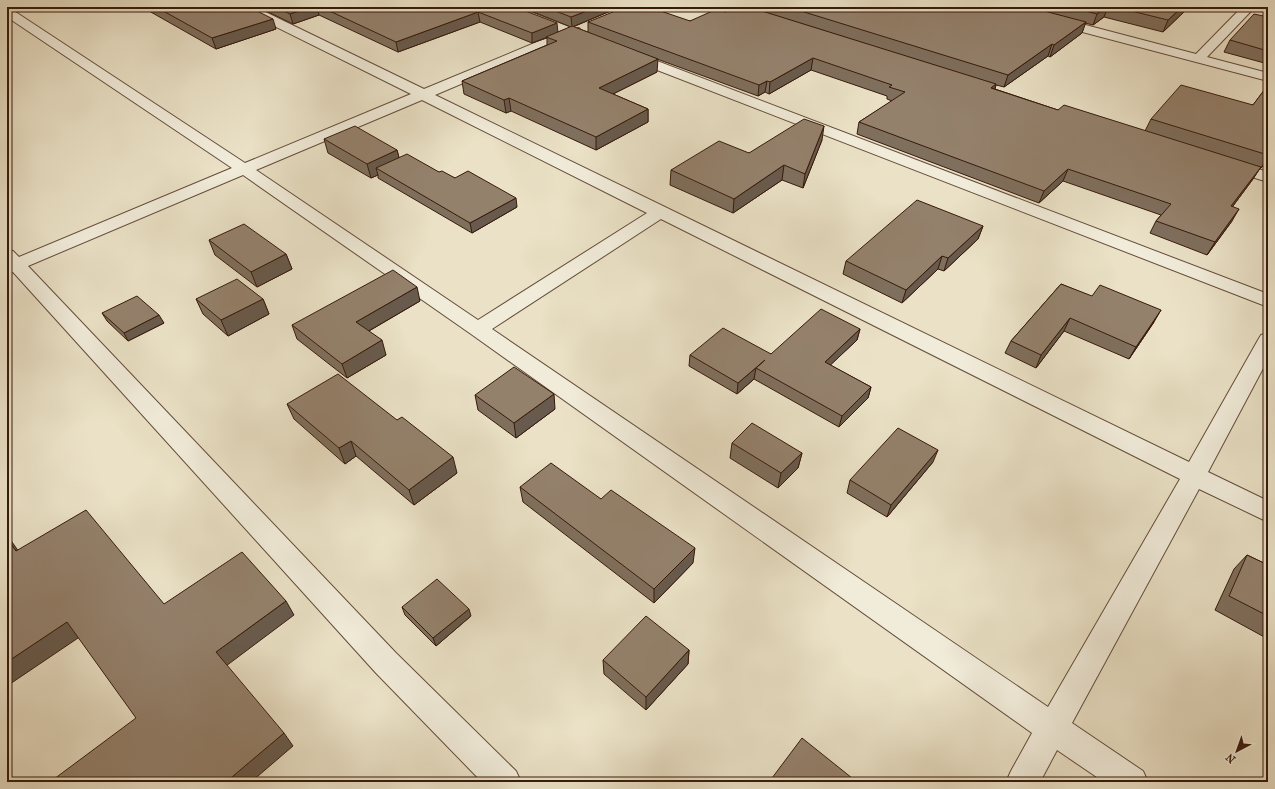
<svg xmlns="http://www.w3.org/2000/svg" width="1275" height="789" viewBox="0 0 1275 789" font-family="'IM FELL French Canon',serif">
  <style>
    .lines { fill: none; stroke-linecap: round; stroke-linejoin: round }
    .minor-casing { stroke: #644c3a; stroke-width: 2 }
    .minor { fill: #f1ecda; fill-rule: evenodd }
    .wall { fill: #7f6f5d; stroke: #371a0b }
    .shaded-wall { fill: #685a4c; stroke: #371a0b }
    .building { fill: #94816c; stroke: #371a0b }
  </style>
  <rect width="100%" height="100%" fill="#eae1c6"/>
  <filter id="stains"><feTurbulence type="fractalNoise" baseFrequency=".005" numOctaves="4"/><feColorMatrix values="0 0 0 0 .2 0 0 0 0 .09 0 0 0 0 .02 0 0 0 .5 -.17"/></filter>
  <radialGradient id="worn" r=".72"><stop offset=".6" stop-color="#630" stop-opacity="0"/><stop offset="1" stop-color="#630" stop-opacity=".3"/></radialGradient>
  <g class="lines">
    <g class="minor-casing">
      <g id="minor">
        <path d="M240,7H255L424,89L561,32L502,10L500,7H517L572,28H579C584,35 594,33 599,40L597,43L593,44L572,37L435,95L1189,462L1258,340L1261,335L1268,333V359L1208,472L1268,501V522L1199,489L1072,723L1143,771L1148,782H1104L1057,750L1040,782H1006L1011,771L1032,733L471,334L243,175L28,266L396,653L516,771L521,782H482L376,673L13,272L7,274V250L13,251L19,257L232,168L7,17V8L11,9L245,163L411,94L242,10ZM422,100L647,213L478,320L256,170ZM661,219L1180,479L1048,707L492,329Z"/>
        <polygon points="997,7 1017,7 1196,54 1242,7 1255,7 1207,57 1268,73 1268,81 999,10"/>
        <polygon points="631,51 1268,294 1268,307 626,58 624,55 626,52"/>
        <polygon points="1228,160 1268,172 1268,182 1222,168 1220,165 1222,162"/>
      </g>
    </g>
    <use href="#minor" class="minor"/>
  </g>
  <g class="wall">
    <polygon points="142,7 249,7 276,29 216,49"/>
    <polygon points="258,7 515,7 558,32 571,27 521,7 620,7 573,27 588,32 588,22 690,21 725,12 866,44 755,9 755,7 1189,7 1163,32 1104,17 1093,25 1085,23 1082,33 1050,57 1048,56 1004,87 996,85 995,89 1058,110 1145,131 1151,119 1253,105 1268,85 1268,165 1265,164 1261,168 1260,168 1253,179 1233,206 1232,221 1207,255 1150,233 1156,221 1161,215 1063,181 1039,203 857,134 859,122 892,101 887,99 887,96 811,70 769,94 765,92 758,96 638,52 657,72 613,94 648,109 648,122 596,150 511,111 506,113 464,94 462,81 547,45 547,38 532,43 480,22 398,52 319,15 293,24"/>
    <polygon points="1268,17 1268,64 1224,52 1230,40"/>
    <polygon points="324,139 397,150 399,158 455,178 517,207 472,233 378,178 378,175 371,178 328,153"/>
    <polygon points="822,140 803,188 782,180 733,213 670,185 671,170 749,153"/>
    <polygon points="983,226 978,239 944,271 938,269 902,303 843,274 846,261"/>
    <polygon points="209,240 286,254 292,269 257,287 215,255"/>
    <polygon points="1061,284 1154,322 1129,359 1064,331 1036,368 1005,353 1011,341"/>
    <polygon points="196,299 263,299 269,314 228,336 203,314"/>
    <polygon points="420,301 369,331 386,355 347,378 297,339 292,325"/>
    <polygon points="102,313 164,323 128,341 107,321"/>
    <polygon points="860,329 857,340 830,365 871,387 868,398 839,427 754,379 737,394 689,366 690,355 771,354"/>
    <polygon points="475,395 555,409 516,438 478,410"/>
    <polygon points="287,404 457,473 414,505 356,456 345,464 294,419"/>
    <polygon points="732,443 802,453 798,468 778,488 730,458"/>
    <polygon points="933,462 887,517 847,493 850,480"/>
    <polygon points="520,487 601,499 693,563 654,603 523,502"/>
    <polygon points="1247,555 1268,565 1268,639 1215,610 1234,569"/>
    <polygon points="402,607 471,616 436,646 405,615"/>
    <polygon points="689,650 688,664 646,710 604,674 603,660"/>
  </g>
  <g class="shaded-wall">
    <polygon points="311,7 317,7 319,15 293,24 290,14"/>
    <polygon points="597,7 620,7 572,27 571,17"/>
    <polygon points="1106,7 1108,7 1104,17 1093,25 1097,14"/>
    <polygon points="1182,7 1189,7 1163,32 1168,20"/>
    <polygon points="478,12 480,22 398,52 396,42"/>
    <polygon points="273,19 276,29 216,49 212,38"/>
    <polygon points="1086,22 1082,33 1050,57 1054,45"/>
    <polygon points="557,23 558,33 532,43 532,33"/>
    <polygon points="1052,44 1048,56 1004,87 1008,75"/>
    <polygon points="813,58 811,70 769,94 770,82"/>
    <polygon points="658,59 657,72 599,101 599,88"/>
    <polygon points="767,81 765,92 758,96 759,85"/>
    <polygon points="996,84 993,96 991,88"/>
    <polygon points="509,98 511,111 506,113 504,100"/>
    <polygon points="648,109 648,122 596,150 596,137"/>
    <polygon points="824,126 822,140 803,188 805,174"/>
    <polygon points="397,150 401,165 376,168 378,175 371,178 367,164"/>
    <polygon points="1268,157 1268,159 1261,168"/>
    <polygon points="784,165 782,180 733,213 734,199"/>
    <polygon points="1261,167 1253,179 1224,218 1231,206"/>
    <polygon points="1068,169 1063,181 1039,203 1044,191"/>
    <polygon points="516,198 517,207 472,233 470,223"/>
    <polygon points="1239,209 1232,221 1207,255 1215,242"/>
    <polygon points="983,226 978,239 944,271 948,258"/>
    <polygon points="286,254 292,269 257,287 251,272"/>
    <polygon points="942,256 938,269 902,303 906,290"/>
    <polygon points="417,287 420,301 360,336 356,322"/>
    <polygon points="263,299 269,314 228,336 221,320"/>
    <polygon points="1161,310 1154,322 1129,359 1136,347"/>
    <polygon points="159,315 164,323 128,341 124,333"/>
    <polygon points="1070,318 1064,331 1036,368 1041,355"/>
    <polygon points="860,329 857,340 822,373 825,362"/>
    <polygon points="382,340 386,355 347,378 342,364"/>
    <polygon points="765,360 756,368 754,379 737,394 738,383"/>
    <polygon points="871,387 868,398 839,427 842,416"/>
    <polygon points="554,394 555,409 516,438 514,423"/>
    <polygon points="351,441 356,456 345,464 339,448"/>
    <polygon points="938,450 933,462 887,517 891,505"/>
    <polygon points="802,453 798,468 778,488 781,473"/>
    <polygon points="453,457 457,473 414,505 409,490"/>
    <polygon points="7,535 29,566 16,551 7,539"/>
    <polygon points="695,548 693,563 654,603 654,589"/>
    <polygon points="286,601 294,615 226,666 216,652"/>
    <polygon points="469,609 471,616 436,646 433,638"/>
    <polygon points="67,622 81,636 7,686 7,662"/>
    <polygon points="689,650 688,664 646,710 646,697"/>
    <polygon points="284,733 293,746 251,782 226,782"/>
  </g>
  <g class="building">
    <polygon points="156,7 249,7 273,19 212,38"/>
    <polygon points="276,7 311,7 290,14"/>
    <polygon points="321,7 515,7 557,23 532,33 478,12 396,42"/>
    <polygon points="545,7 597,7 571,17"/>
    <polygon points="625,7 649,7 690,21 717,9 725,12 737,7 749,7 996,84 991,88 1058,110 1064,105 1261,167 1231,206 1239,209 1215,242 1156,221 1171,204 1068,169 1044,191 859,122 905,92 889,87 892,85 813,58 770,82 767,81 759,85 588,22"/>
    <polygon points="788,7 1029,7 1086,22 1054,45 1052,44 1008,75"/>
    <polygon points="1070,7 1106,7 1097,14"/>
    <polygon points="1115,7 1182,7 1168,20"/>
    <polygon points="1254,14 1268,17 1268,51 1230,40"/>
    <polygon points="572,26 658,59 599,88 648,109 596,137 509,98 504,100 462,81 557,41 546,37"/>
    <polygon points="1181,85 1253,105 1268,85 1268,155 1151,119"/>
    <polygon points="804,119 824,126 805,174 784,165 734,199 671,170 719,141 749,153"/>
    <polygon points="355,126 397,150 367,164 324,139"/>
    <polygon points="407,154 439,172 442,171 455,178 468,171 516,198 470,223 376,168"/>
    <polygon points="917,200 983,226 948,258 942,256 906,290 846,261"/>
    <polygon points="244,224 286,254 251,272 209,240"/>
    <polygon points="393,270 417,287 356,322 382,340 342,364 292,325"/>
    <polygon points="237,279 263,299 221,320 196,299"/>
    <polygon points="1061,284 1092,296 1100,285 1161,310 1136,347 1070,318 1041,355 1011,341"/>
    <polygon points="137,296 159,315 124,333 102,313"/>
    <polygon points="821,309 860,329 825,362 871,387 842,416 756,368 765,360 738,383 690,355 723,328 771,354"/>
    <polygon points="514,367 554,394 514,423 475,395"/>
    <polygon points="338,374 397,420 402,417 453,457 409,490 351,441 339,448 287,404"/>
    <polygon points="752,423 802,453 781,473 732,443"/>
    <polygon points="898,428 938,450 891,505 850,480"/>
    <polygon points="551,463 601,499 611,490 695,548 654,589 520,487"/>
    <polygon points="86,510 164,604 242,552 286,601 216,652 284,733 226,782 50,782 136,718 67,622 7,662 7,539 16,551"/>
    <polygon points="1247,555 1268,565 1268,616 1229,596"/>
    <polygon points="437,579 469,609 433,638 402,607"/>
    <polygon points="646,616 689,650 646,697 603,660"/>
    <polygon points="802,738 857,782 769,782"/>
  </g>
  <rect width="1275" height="789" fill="none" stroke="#eae1c6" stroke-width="24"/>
  <rect x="8" y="8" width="1259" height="773" fill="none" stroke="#371a0b" stroke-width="2"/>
  <rect x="12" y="12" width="1251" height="765" fill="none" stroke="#371a0b"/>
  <g transform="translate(1237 751) rotate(221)" stroke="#f1ecda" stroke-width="3" paint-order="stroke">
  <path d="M0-3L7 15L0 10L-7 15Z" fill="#371a0b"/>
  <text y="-6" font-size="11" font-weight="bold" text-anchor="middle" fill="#371a0b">N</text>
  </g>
  <rect width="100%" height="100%" filter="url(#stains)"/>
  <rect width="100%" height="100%" fill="url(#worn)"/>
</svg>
